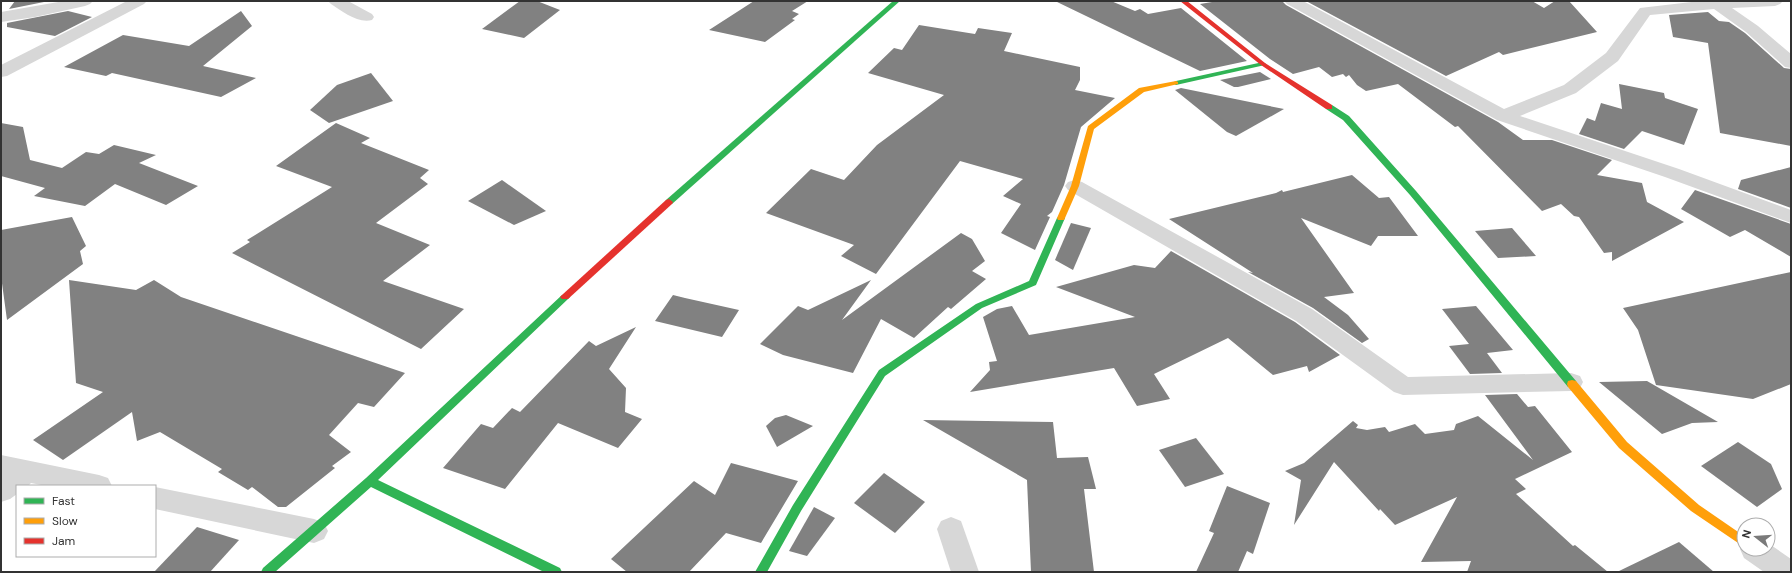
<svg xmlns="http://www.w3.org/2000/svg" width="1792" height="573" viewBox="0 0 1792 573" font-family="'DM Sans',sans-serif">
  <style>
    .building { fill: #818181 }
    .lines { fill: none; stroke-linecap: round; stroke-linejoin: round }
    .street { fill: #d7d7d7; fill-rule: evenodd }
    .fast { fill: #30b455; fill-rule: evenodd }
    .slow { fill: #ff9f0a; fill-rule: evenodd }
    .jam { fill: #e5322d; fill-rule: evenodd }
  </style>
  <rect width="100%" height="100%" fill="#fff"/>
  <g class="building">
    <polygon points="15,1 49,1 9,9"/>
    <polygon points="520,1 537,1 560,10 524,38 482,29"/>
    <polygon points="754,1 808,1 792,11 799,14 792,19 795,20 765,42 709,30"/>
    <polygon points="1055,1 1111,1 1135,11 1140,9 1148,14 1181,8 1247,61 1200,71"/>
    <polygon points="1218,1 1282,1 1286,5 1498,122 1523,140 1552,140 1612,160 1597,175 1642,183 1647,202 1684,222 1612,261 1612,252 1604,253 1579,217 1574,216 1561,204 1542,211 1458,126 1455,127 1398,84 1366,91 1357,85 1349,75 1346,77 1343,74 1332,77 1319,67 1293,74 1270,59 1200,4"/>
    <polygon points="1306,1 1532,1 1544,8 1555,1 1569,1 1597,32 1503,55 1499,52 1446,76"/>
    <polygon points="68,11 92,17 55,36 7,27 7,23"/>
    <polygon points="241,11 252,26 203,66 256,78 221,97 112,73 106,76 64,67 123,35 189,46"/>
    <polygon points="1708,12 1719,21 1729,22 1745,33 1784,68 1791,69 1791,146 1720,133 1708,43 1673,37 1669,15"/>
    <polygon points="919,25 975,34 978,28 1012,33 1004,51 1080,67 1080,80 1075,90 1115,98 1081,127 1064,185 1052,212 1047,216 1050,217 1035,250 1001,233 1021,204 1003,196 1023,179 960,161 876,274 841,256 854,245 766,213 811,169 844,180 877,145 944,95 868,73 894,48 902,50"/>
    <polygon points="1260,72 1271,79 1238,87 1234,87 1220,80"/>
    <polygon points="371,73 393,101 329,123 310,110 337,85"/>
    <polygon points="1619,84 1664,93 1665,98 1698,109 1684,145 1642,131 1624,149 1579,134 1587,118 1595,121 1601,103 1622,109"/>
    <polygon points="1181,88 1284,109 1236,136 1227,132 1175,90"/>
    <polygon points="1,123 23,127 30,160 62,168 86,152 99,154 114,145 156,155 139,163 198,186 166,205 115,184 85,206 34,196 45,188 1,176"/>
    <polygon points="336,123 370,138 361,143 429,170 420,178 428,184 376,223 430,245 383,281 464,309 421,349 232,253 250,242 247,240 332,187 276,166"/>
    <polygon points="1791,167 1791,208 1738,189 1741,180"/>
    <polygon points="1352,175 1379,198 1389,197 1418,236 1378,236 1371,246 1301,218 1354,293 1324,297 1348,315 1369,339 1362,343 1313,308 1248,272 1253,273 1169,219 1276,193 1282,190 1283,192"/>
    <polygon points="502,180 546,211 514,225 468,201"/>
    <polygon points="1695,190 1791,224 1791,257 1745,230 1730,237 1681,209"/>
    <polygon points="72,217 86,246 80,251 83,264 7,320 1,276 1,230"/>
    <polygon points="1071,223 1091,228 1073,270 1055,260"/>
    <polygon points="1512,228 1536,256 1498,258 1475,231"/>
    <polygon points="961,233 972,239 985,261 972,271 986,279 951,309 948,307 914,338 881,319 853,373 783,355 760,344 798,306 808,310 871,280 842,320"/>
    <polygon points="1171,251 1295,322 1340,355 1309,372 1307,366 1273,375 1228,338 1154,374 1170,399 1137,406 1114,368 970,392 990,370 989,362 997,361 983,317 997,309 1012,306 1029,335 1135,317 1056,287 1134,265 1155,268"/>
    <polygon points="1791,272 1791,384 1753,399 1656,385 1638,330 1623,308"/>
    <polygon points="69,280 136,290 154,280 181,297 405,373 374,407 358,403 329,435 351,452 332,466 335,468 286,507 278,507 252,487 248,490 218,472 222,469 160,432 137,441 132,412 63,460 33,440 103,392 76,383"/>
    <polygon points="673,295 685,298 739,310 722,337 655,321"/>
    <polygon points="1476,306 1513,350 1487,353 1502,373 1470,374 1449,346 1469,344 1442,309"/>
    <polygon points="636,327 609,369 626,388 625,412 642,419 618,448 558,423 505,489 443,468 481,424 493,428 512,408 520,412 589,341 596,346"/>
    <polygon points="1647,381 1718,422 1692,423 1662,434 1599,382"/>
    <polygon points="1517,394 1528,407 1535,406 1572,452 1515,479 1526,489 1516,494 1573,546 1575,545 1608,572 1467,572 1471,561 1421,562 1457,497 1395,525 1380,509 1379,511 1334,462 1294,525 1301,480 1285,471 1304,463 1353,421 1358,425 1356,428 1367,430 1385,427 1389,432 1415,424 1425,434 1454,430 1456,424 1478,416 1533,460 1485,395"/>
    <polygon points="786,415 813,426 777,447 766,426 775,418"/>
    <polygon points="923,420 1053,422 1057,458 1088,457 1096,489 1084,489 1094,572 1031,572 1027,480"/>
    <polygon points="1196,438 1224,474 1185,487 1159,450"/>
    <polygon points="1738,442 1771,464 1782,489 1757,507 1701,466"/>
    <polygon points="731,463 798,481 761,543 726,533 689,572 627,572 611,559 694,481 715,495"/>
    <polygon points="884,473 925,502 895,533 854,503"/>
    <polygon points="1227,486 1270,503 1253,554 1247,551 1238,572 1196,572 1214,533 1209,531"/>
    <polygon points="814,507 835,518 807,556 789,551"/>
    <polygon points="197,527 239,540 210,572 154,572"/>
    <polygon points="1679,542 1714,572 1617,572"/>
  </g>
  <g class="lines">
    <g class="street">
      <polygon points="64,1 93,1 90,4 85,6 35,17 1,22 1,12"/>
      <polygon points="127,1 147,1 144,4 7,76 1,77 1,65"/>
      <path d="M328,1H348L372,14L374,17L372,20C358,24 342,11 331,4Z"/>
      <polygon points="1284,1 1303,1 1504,109 1564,85 1606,53 1640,8 1700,1 1783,1 1780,4 1775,6 1732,8 1758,26 1791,54 1791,68 1785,67 1746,32 1714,9 1650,15 1618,61 1576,93 1520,116 1679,169 1791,210 1791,223 1665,177 1497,120 1287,4"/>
      <polygon points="1075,180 1082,182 1312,309 1408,377 1571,373 1580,376 1583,382 1580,388 1571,391 1403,395 1394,392 1296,321 1068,190 1065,186 1068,182"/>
      <polygon points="1,455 99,475 108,478 112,486 46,486 31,483 28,486 17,486 17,494 10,499 1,502"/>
      <polygon points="155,487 314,519 324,523 328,531 324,539 314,543 155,509"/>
      <polygon points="951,517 961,521 979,572 951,572 937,529 941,521"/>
      <polygon points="1744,540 1744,549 1768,549 1768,543 1791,559 1791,572 1764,572 1744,558 1740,549"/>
    </g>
    <g class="fast">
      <polygon points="893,1 900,1 672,204 666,204 665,202 666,200"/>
      <polygon points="1263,62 1266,64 1265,65 1176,85 1172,83 1176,81"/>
      <polygon points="1326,105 1332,105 1349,116 1416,191 1576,381 1577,384 1576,387 1568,387 1410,195 1343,120 1326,109"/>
      <polygon points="1061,215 1065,218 1036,285 982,308 885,376 801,511 767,572 755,572 793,505 879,370 976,304 1029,281 1057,218"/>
      <polygon points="565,294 568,295 570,297 568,299 378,480 560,568 562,572 544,572 371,487 275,572 261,572 263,568 366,478 562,295"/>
    </g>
    <g class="slow">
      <polygon points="1176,81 1178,82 1178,84 1144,92 1094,129 1079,186 1065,218 1064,220 1058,220 1057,218 1071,186 1088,126 1139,88"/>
      <polygon points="1572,380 1576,381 1627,442 1699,505 1744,536 1744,547 1691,511 1619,448 1568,387 1567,384 1568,381"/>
    </g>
    <g class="jam">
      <polygon points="1180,1 1187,1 1265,63 1332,105 1332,109 1326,109 1261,65"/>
      <polygon points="669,199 673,202 672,204 568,299 562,299 560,297 562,295 666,200"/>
    </g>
  </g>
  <rect width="1792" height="573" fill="none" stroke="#333333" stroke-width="4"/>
  <rect x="16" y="485" width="140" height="72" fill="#ffffff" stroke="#adadad"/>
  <rect x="24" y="498" width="20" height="6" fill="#30b455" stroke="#adadad"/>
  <text x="52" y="505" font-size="12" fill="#333333">Fast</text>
  <rect x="24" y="518" width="20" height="6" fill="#ff9f0a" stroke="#adadad"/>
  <text x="52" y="525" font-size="12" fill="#333333">Slow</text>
  <rect x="24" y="538" width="20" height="6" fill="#e5322d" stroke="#adadad"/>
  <text x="52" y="545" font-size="12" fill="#333333">Jam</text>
  <g transform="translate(1756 537) rotate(287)"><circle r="19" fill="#ffffff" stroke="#adadad"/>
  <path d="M0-3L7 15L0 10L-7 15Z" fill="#7a7a7a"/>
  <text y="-6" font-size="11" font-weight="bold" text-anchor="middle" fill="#333333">N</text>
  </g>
</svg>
